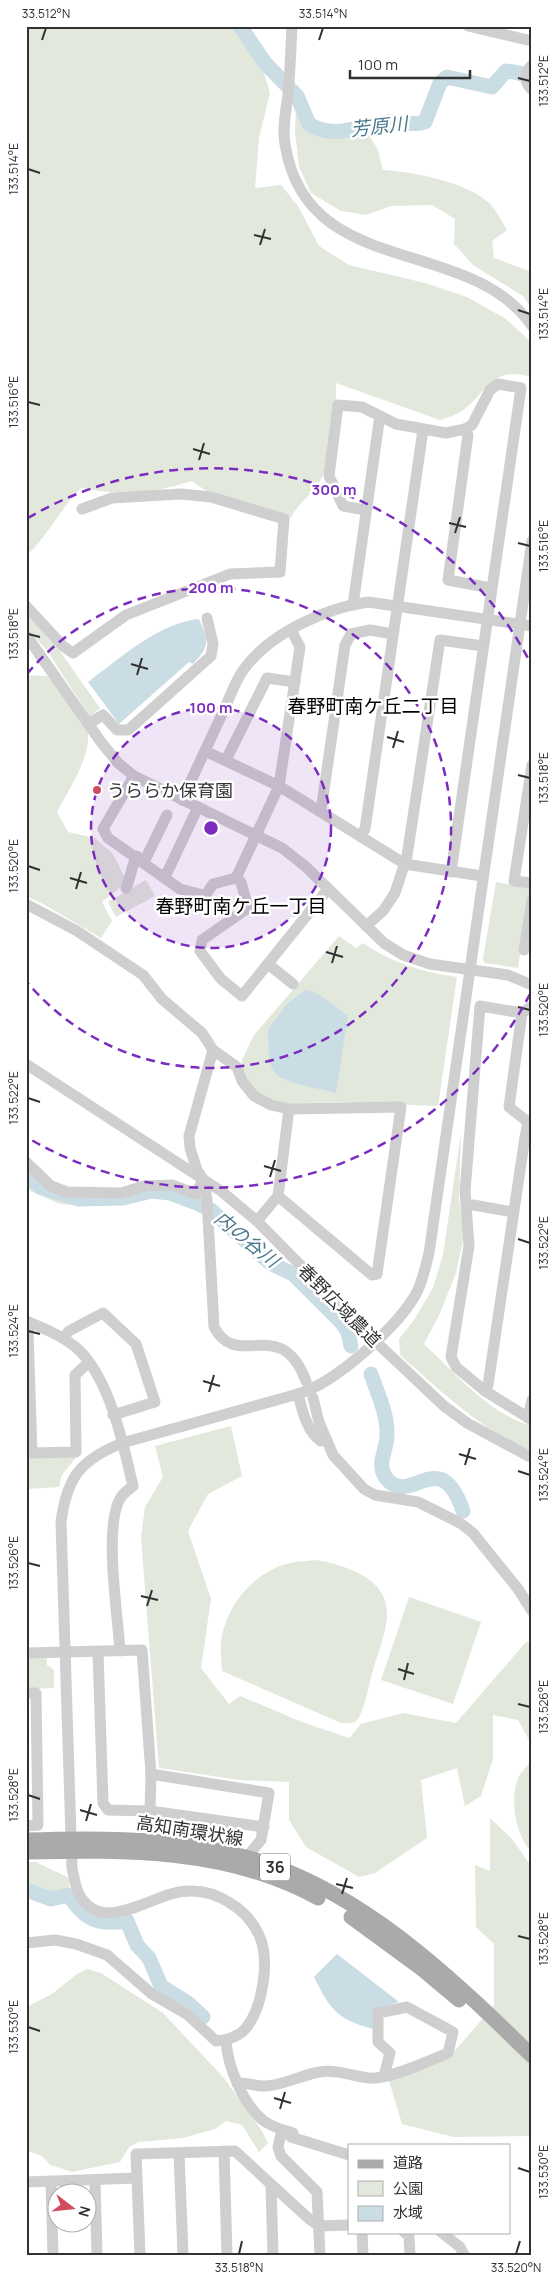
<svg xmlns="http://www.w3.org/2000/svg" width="558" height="2281" viewBox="0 0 558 2281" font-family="Manrope,'Noto Sans JP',sans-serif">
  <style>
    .green { fill: #e3e8dd }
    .water { fill: #cadde4 }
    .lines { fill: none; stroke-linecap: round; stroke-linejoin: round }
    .river { stroke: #cadde4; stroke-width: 15 }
    .minor { stroke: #cfcfcf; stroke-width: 11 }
    .major { stroke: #aaa; stroke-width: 15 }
    .ticks { fill: none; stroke: #323232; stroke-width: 2 }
    .ring { fill: none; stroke: #7b2cbf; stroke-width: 2.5; stroke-dasharray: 9 6 }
    .poi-dot { fill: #d24c60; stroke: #fff; stroke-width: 2 }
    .labels { text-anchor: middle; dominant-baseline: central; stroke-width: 5; stroke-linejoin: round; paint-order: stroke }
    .shield { fill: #fff; stroke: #707070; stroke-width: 1 }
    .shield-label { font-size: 16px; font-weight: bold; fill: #323232 }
    .poi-label { font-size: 18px; fill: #323232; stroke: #fff; text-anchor: start }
    .street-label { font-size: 18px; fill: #323232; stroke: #fff }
    .water-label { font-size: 19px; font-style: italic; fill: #49778c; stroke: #fff }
    .neighbourhood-label { font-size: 19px; fill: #000; stroke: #fff }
    .centre { fill: #7b2cbf; stroke: #fff; stroke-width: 2.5 }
    .ring-label { font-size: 15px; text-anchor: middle; font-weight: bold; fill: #7b2cbf; stroke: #fff; stroke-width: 5; stroke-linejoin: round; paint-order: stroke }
    .neatline { fill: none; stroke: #323232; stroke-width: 2 }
    .ticks-label { font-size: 12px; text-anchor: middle; fill: #323232 }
  </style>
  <rect width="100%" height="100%" fill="#fff"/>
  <g class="green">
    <path d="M26,26H238L256,46L270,93L259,138L255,188L281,185L298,206L319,246L349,265L425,283L467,297L506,319L532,343V377C490,365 488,392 462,411C456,415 447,417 440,420L336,383C336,412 335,453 321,479C314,494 298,502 291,518L209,493L192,481C148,494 126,496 81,488C60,509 48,536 26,556Z"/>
    <path d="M296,108L308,130L330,137L367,132L378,150L383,170C413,172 468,182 490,204C497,211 502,222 507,230L492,241L494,258L532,272V309L523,296L473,265L454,244L455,219L432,205L391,206L366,215L341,211L311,193L299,167L295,131Z"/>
    <polygon points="26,614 59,650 100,708 90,717 46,649 26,628"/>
    <path d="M26,675L47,676C55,684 87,723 88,733C91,756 68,791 57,812L68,832L95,838L113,854L127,882L102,902L112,921L101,938L45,905L26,896Z"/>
    <polygon points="146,880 155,896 116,917 108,902"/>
    <polygon points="496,882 530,888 518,968 485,963 483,959"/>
    <path d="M339,936L356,948L363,943C392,963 422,972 457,977L438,1106L340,1102L276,1104L253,1090L241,1071L242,1060L254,1035Z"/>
    <path d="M461,1133L459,1200L464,1235L456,1273L441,1311L424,1344C456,1374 489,1414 532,1426V1453C478,1427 444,1394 400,1355L399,1339L414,1320L433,1288L443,1254Z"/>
    <polygon points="26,1171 48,1182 82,1193 84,1206 60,1204 26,1189"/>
    <polygon points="231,1426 242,1476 208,1494 188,1531 211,1599 201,1668 229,1704 240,1696 302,1722 349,1738 361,1724 403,1713 456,1723 526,1642 532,1641 532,1740 529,1740 518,1720 493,1715 493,1759 481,1796 465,1806 457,1768 421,1780 427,1838 375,1873 359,1877 306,1847 289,1820 289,1782 239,1780 159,1768 141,1537 145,1507 163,1477 155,1446"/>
    <polygon points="77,1456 62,1475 59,1487 26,1489 26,1458 28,1457"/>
    <path d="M317,1560C346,1566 387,1577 387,1614C388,1627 376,1659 372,1674C369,1684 364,1714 356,1721C352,1724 346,1723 341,1723L222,1671C222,1662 220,1653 221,1644C224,1607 254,1571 290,1563C299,1561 309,1561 317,1560Z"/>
    <polygon points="409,1597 481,1622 453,1704 381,1680"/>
    <polygon points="26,1656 47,1656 47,1665 54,1670 54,1688 26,1689"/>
    <path d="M532,1761V1853C515,1835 509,1799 519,1776C522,1771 528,1765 532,1761Z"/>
    <polygon points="490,1818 512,1839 532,1867 532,2136 454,2137 402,2124 389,2081 451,2055 494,2006 494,1944 476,1927 475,1865 490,1871"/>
    <polygon points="26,1862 36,1862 69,1878 69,1893 50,1896 26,1886"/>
    <polygon points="87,1969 101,1973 163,2013 224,2078 262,2131 268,2143 259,2152 242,2125 226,2121 215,2129 183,2138 139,2142 129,2147 120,2162 72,2172 50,2165 42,2156 26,2150 26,2007 52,1994 77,1974"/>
  </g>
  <g class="water">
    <path d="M199,619C209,641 210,646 193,664L189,662L119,724L88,682C119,659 160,622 199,619Z"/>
    <path d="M305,990C322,992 333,1007 348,1015L336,1093C322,1089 281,1083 274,1072C267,1060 269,1042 268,1029L288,1003Z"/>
    <path d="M337,1954L399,2002L375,2009L374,2029C337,2020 330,2009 314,1977Z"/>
  </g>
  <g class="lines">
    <g class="river">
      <path d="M240,26L265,63L297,96L309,124C335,141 363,124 390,122C402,121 414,126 425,122L440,83L447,77L492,87L506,71C515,72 526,73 532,81"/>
      <polyline points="26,1174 40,1187 79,1199 123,1198 152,1191 170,1193 199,1204 211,1210 270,1263 293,1274 342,1323 348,1332 351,1346"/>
      <path d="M371,1374C378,1395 388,1414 387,1437C386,1452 376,1465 386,1478C411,1509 439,1442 463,1511"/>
      <path d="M26,1890L51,1899L69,1895C85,1921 99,1925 127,1921L137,1945L149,1958L161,1986L188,2003L203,2017"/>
    </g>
    <g class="minor">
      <path d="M292,26C291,49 290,72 288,95C286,110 282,129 285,144C306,281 469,234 532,326"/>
      <polyline points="468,26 532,41"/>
      <path d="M532,65C524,74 523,81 532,90"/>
      <polyline points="465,429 468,435 448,580 491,588"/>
      <polyline points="366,510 343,506 329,476 338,405 362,407 396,424 446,433 465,429 472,425 490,390 498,384 521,388 451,872"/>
      <polyline points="353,605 379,422 382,417"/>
      <polyline points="26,606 63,646 73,653 126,615 230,574 280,572 284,519 211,497 181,494 112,498 82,509"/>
      <polyline points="26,635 101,742 118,763 134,776 282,848 305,866 384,943 403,955 430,964 508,975 532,985"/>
      <polyline points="88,724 103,715 117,730 128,730 135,724 211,656 213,644 207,618"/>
      <polyline points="205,751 279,786 405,864 482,876"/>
      <polyline points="226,760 267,678 295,682"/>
      <polyline points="532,765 514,881 532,883"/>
      <polyline points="134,776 103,829 108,838 180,889 203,895 207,893 213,884 236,878 241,882 248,908 202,940 200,951 221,979 242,996 328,889"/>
      <path d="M182,800C196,770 210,740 224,710C230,697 235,681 244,669C270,633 326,608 368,602L532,626"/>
      <polyline points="319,811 322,804 345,645 351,634 370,630 393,634"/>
      <polyline points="360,836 365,829 423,430"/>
      <polyline points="144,862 167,815"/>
      <polyline points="163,877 168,871 198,807"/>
      <polyline points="236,878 279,786 300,647 291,630"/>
      <path d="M126,888C131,877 131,867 137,856"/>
      <path d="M26,904L77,931L143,975L162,999L202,1033L213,1050L189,1136L190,1148L197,1170L203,1179L207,1199L214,1327C238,1372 280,1313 306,1381"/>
      <polyline points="366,926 383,911 395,893 407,856 440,640 483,646"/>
      <polyline points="524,950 532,900"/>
      <polyline points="268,964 293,984"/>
      <polyline points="522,1013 509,1107 528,1122"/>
      <polyline points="213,1050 237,1067 242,1081 254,1096 271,1105 289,1109 401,1107 377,1274 372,1275 278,1196"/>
      <polyline points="26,1064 221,1191 257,1221 375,1341 444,1406 467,1423 532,1458"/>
      <polyline points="532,1120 528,1122 525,1137 488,1385 485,1391 532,1420"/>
      <polyline points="26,1162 51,1186 67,1192 121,1193 144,1186 172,1185 196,1194 203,1179"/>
      <polyline points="467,1206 473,1205 513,1212"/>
      <polyline points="257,1221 278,1196 289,1109"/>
      <path d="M26,1321C45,1329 65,1337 80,1351C111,1383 123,1444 133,1486C129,1489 124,1493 121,1497C103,1524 118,1617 120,1651"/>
      <polyline points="30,1323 28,1331 32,1453 76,1452 75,1375 89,1362"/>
      <polyline points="63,1338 69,1331 103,1313 136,1344 155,1402 113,1415"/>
      <polyline points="485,1391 456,1367 451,1357 469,1246 465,1191 480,1006 522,1013 532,1006"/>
      <path d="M298,1394C302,1410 307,1432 321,1441L326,1440"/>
      <polyline points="313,1398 319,1422 333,1455 364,1489 375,1495 418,1502 460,1523 473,1533 518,1589 532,1611"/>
      <polyline points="528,1418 532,1400"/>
      <polyline points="98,1652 103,1803 108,1810 150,1811 264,1827"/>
      <polyline points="26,1653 142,1650 151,1774 269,1793 261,1840 246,1858"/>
      <polyline points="26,1693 36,1693 38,1825 26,1826"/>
      <polyline points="150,1811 151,1774"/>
      <path d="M26,1943L55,1940L76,1944L107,1955L152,1994L188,2015L216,2041C227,2040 239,2037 246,2028C263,2007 271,1957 258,1933C252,1921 242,1910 230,1903C215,1893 197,1889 179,1892C149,1897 101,1935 79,1894C75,1887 74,1876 72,1868L61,1522C67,1476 81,1460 122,1443L298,1394C335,1383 401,1325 418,1290C423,1278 426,1266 429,1253L532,541"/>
      <path d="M226,2040C227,2065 243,2105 264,2121C272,2127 283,2130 293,2133L291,2137L349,2155"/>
      <path d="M237,2083C248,2082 257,2087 267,2086C286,2084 302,2075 319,2072C339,2068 360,2080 376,2078C396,2076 429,2061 448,2053L453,2032L407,2007L378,2013V2042L390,2053L384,2076"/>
      <polyline points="282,2130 278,2147 281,2156 317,2192 320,2255"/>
      <polyline points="224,2151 227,2255"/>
      <polyline points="179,2153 183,2255"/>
      <polyline points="95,2180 97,2255"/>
      <polyline points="51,2181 53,2255"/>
      <polyline points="26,2182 137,2178"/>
      <polyline points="271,2185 273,2255"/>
      <polyline points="362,2232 363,2255"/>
      <polyline points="404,2232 409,2236 410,2255"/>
      <polyline points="441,2232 460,2247 464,2255"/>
      <polyline points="140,2255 136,2154 235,2151 308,2218 319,2226 349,2225"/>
    </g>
    <g class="major">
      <path d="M26,1840C113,1837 203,1837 284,1870C381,1909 458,1984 532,2056"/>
      <path d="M26,1852C125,1850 228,1848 318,1898"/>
      <polyline points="351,1917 422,1969 459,2000"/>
    </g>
  </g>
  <path class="ticks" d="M42,40L46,28M319,40L323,28M518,78L530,81M28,169L40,173M254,235L271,239M260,245L265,229M518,310L530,314M28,402L40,405M193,449L210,454M199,460L204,443M449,523L466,527M455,533L460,517M518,543L530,546M28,634L40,637M131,664L148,669M137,675L142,658M387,737L404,742M393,748L398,731M518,775L530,778M28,866L40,870M70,878L87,883M76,889L81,872M326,952L343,957M332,963L337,946M518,1007L530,1010M28,1098L40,1102M264,1166L281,1171M270,1177L275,1160M518,1239L530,1243M28,1331L40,1334M203,1381L220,1386M209,1392L214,1375M459,1454L476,1459M465,1465L470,1448M518,1471L530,1475M28,1563L40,1566M141,1596L158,1600M147,1606L152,1590M398,1669L414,1674M404,1680L408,1663M518,1704L530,1707M28,1795L40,1799M80,1810L97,1815M86,1821L91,1804M336,1884L353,1888M342,1894L347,1878M518,1936L530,1939M28,2027L40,2031M274,2098L291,2103M280,2109L285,2092M518,2168L530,2172M239,2254L242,2241M516,2254L520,2241"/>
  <circle cx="211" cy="828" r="120" fill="#7b2cbf" fill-opacity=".12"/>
  <g class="ring">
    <circle cx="211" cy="828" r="120"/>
    <path d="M27 674A240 240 0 1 1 27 982"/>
    <path d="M530 994A360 360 0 0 1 28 1138M28 518A360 360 0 0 1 530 662"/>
  </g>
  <circle class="poi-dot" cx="97" cy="790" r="5"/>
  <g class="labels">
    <rect class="shield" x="260" y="1853.5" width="30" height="27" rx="4"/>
    <g class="shield-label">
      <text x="275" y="1867">36</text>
    </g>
    <g class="poi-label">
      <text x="107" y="790">うららか保育園</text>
    </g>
    <g class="street-label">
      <text transform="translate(340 1305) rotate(45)">春野広域農道</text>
      <text transform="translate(190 1830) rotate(9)">高知南環状線</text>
    </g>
    <g class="water-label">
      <text transform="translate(379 126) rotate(-6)">芳原川</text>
      <text transform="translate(247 1239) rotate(39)">内の谷川</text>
    </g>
    <g class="neighbourhood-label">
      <text x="373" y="706">春野町南ケ丘二丁目</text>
      <text x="241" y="906">春野町南ケ丘一丁目</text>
    </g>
  </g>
  <circle cx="211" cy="828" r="8" class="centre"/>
  <g class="ring-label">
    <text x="334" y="495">300 m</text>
    <text x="211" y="593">200 m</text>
    <text x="211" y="713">100 m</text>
  </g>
  <rect width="558" height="2281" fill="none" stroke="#ffffff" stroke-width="55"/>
  <rect x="348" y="2144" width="162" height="90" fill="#ffffff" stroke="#adadad"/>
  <rect x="358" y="2160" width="25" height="8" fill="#aaaaaa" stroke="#adadad"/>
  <text x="393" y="2168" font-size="15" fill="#323232">道路</text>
  <rect x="358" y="2181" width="25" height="15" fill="#e3e8dd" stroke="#adadad"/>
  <text x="393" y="2194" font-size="15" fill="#323232">公園</text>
  <rect x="358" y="2206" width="25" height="15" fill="#cadde4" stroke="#adadad"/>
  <text x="393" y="2218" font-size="15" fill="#323232">水域</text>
  <g transform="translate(72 2208) rotate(106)"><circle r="24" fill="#ffffff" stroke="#adadad"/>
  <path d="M0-4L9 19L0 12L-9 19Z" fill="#d24c60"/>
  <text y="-8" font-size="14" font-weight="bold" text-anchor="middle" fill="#323232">N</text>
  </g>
  <path d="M350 70v8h120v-8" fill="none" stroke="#323232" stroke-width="2.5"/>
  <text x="358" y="70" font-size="15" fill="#323232" stroke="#ffffff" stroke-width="4" paint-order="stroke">100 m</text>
  <rect x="28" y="28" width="502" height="2226" class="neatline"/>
  <g class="ticks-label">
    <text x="46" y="18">33.512°N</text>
    <text x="323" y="18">33.514°N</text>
    <text transform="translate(544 81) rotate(-90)" y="4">133.512°E</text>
    <text transform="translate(14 169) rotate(-90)" y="4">133.514°E</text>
    <text transform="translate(544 314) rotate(-90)" y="4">133.514°E</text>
    <text transform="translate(14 402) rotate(-90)" y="4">133.516°E</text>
    <text transform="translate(544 546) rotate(-90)" y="4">133.516°E</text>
    <text transform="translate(14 634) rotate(-90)" y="4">133.518°E</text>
    <text transform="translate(544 778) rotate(-90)" y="4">133.518°E</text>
    <text transform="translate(14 866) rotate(-90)" y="4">133.520°E</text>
    <text transform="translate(544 1010) rotate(-90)" y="4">133.520°E</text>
    <text transform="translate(14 1098) rotate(-90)" y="4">133.522°E</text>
    <text transform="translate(544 1243) rotate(-90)" y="4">133.522°E</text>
    <text transform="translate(14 1331) rotate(-90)" y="4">133.524°E</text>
    <text transform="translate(544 1475) rotate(-90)" y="4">133.524°E</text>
    <text transform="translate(14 1563) rotate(-90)" y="4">133.526°E</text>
    <text transform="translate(544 1707) rotate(-90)" y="4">133.526°E</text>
    <text transform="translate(14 1795) rotate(-90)" y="4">133.528°E</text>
    <text transform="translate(544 1939) rotate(-90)" y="4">133.528°E</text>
    <text transform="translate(14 2027) rotate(-90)" y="4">133.530°E</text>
    <text transform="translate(544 2172) rotate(-90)" y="4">133.530°E</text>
    <text x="239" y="2272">33.518°N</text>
    <text x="516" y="2272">33.520°N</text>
  </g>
</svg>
